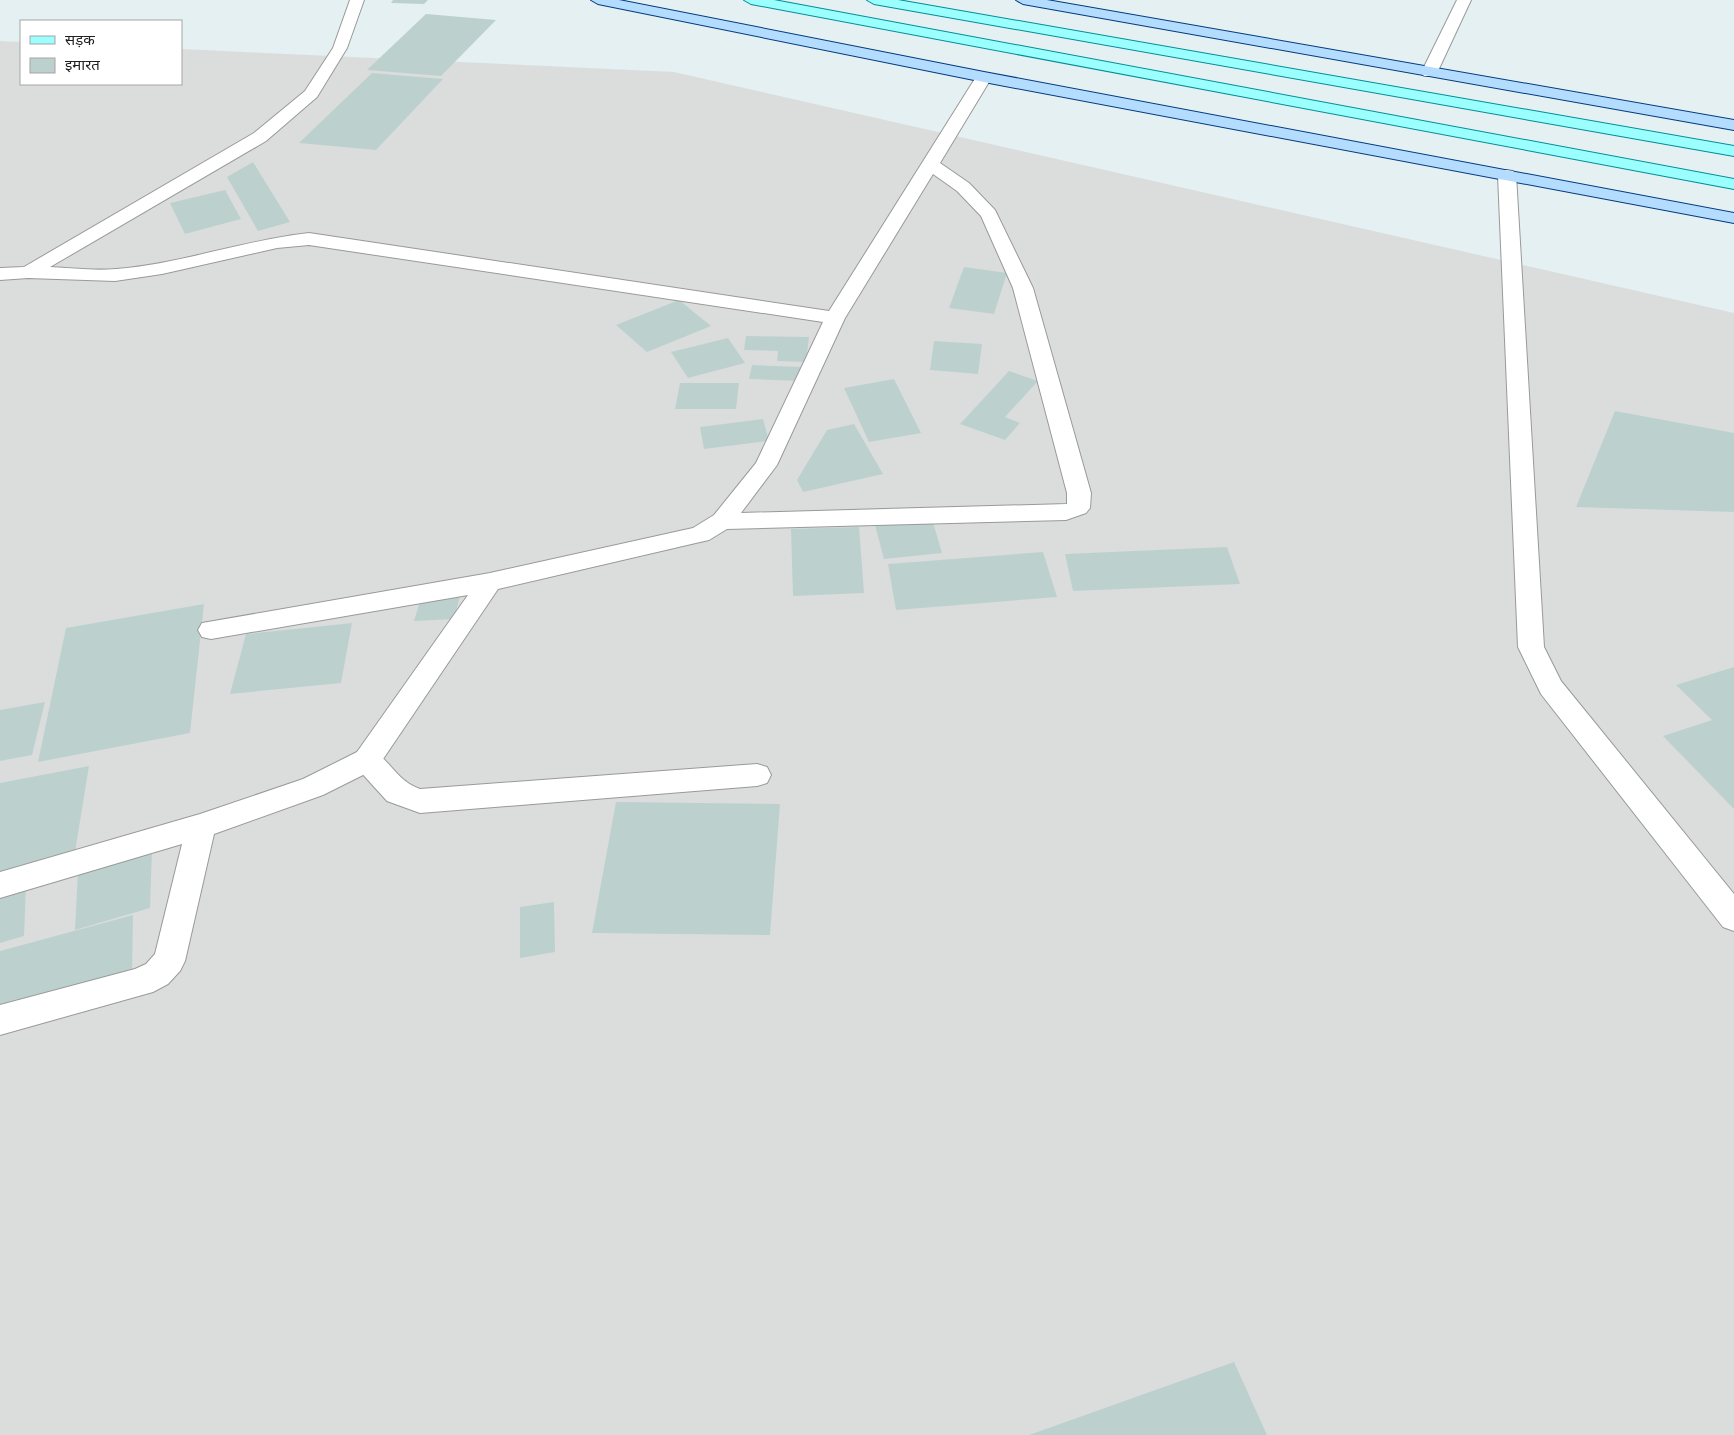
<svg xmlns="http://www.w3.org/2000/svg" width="1734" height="1435" viewBox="0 0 1734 1435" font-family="Roboto,'Noto Sans Devanagari',sans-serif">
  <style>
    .residential { fill: #dbdddc }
    .building { fill: #bcd1ce }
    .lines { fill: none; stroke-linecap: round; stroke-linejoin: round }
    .lane-casing { stroke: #999; stroke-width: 2 }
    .street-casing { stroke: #999; stroke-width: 2 }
    .secondary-casing { stroke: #003b7b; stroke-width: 2 }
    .primary-casing { stroke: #008d99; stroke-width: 2 }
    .lane { fill: #fff; fill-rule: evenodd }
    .street { fill: #fff; fill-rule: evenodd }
    .secondary { fill: #b3dcff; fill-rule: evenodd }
    .primary { fill: #9afffd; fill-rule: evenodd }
  </style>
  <rect width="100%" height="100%" fill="#e4f0f1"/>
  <polygon class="residential" points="0,41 21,42 21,84 181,84 181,49 674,72 1734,313 1734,1435 0,1435"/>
  <g class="building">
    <polygon points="393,0 428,0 424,4 391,3"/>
    <polygon points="426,14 496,20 441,76 367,70"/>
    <polygon points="372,73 443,79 376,150 299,143"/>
    <polygon points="253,162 290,222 258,231 227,177"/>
    <polygon points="225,190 241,219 185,234 170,203"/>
    <polygon points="964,267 1007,273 994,314 949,308"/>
    <polygon points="679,300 711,326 647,352 616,325"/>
    <polygon points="746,336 809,337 806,362 777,361 778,351 744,350"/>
    <polygon points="728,338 745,363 688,378 671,352"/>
    <polygon points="934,341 982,344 978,374 930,370"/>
    <polygon points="752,365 802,367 800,381 749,379"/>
    <polygon points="1009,371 1038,381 1005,417 1020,423 1005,440 960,424"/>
    <polygon points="894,379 921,433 869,442 844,388"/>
    <polygon points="680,383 739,383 736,409 675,409"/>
    <polygon points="1615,411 1734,433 1734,512 1576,507"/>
    <polygon points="763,419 769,441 704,449 700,427"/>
    <polygon points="854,424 883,474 803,492 797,480 827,430"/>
    <polygon points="932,519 942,553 884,559 875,525"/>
    <polygon points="859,527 864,593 793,596 791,529"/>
    <polygon points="1227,547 1240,584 1073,591 1065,554"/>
    <polygon points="1043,552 1057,597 896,610 888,564"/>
    <polygon points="460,596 454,619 414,621 421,598"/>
    <polygon points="204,604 190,733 38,762 66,628"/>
    <polygon points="352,623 341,683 230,694 246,634"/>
    <polygon points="1734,667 1734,809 1663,736 1712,720 1676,685"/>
    <polygon points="45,702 32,755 0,761 0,710"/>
    <polygon points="89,766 74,858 0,874 0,783"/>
    <polygon points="616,802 780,804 770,935 592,933"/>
    <polygon points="152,851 150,908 75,930 78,872"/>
    <polygon points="26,885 24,936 0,943 0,893"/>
    <polygon points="554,902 555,952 520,958 520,907"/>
    <polygon points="133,915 132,975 0,1012 0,951"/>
    <polygon points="1234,1362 1267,1435 1029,1435"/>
  </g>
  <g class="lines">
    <g class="lane-casing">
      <g id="lane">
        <polygon points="1457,0 1471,0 1437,73 1434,76 1424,76 1421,73"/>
        <polygon points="1507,170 1513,171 1516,175 1544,647 1561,681 1734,894 1734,931 1723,927 1541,694 1518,647 1498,175 1501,171"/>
        <path d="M367,749C390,756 394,780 420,789L757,764L767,767L771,775L767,783L757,786L420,813L387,801L357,768L353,760L357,752Z"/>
      </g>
    </g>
    <g class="street-casing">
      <path id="street" d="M350,0H364L347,48L317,97L266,141L50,267C72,268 94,271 116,269C181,264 244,240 309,233L829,311L976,77L979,74H989L992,77L940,163L969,183L995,210L1033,288L1091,493L1090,508L1086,513L1066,520L727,529L709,540L700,542L498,589L377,768L323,795L214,834L185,961L180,971L168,984L153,992L0,1035V1005L135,969L146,964L155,954L182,844L0,898V872L200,814L303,779L357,752L468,595L211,639L202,637L198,630L202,623L490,573L693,528L714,515L756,463L823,322L309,245L277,248L162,274L115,281L28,278L0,280V268L24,267L254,133L305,91L333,48ZM933,174L957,191L981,216L1013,288L1067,493V504L741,513L777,465L845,318Z"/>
    </g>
    <g class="secondary-casing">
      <g id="secondary">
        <polygon points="591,0 619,0 984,72 1734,213 1734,223 984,82 598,4"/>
        <polygon points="1016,0 1047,0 1734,120 1734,130 1023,4"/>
      </g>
    </g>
    <g class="primary-casing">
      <g id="primary">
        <polygon points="744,0 774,0 1734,179 1734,189 751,4"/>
        <polygon points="867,0 898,0 1734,146 1734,156 874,4"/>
      </g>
    </g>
    <use href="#lane" class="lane"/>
    <use href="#street" class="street"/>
    <use href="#secondary" class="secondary"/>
    <use href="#primary" class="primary"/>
  </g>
  <rect x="20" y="20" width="162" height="65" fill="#ffffff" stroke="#a5a5a5"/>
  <rect x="30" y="36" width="25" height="8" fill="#9afffd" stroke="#a5a5a5"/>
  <text x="65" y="45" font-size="15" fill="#1f1f1f">सड़क</text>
  <rect x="30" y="58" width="25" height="15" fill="#bcd1ce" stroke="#a5a5a5"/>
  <text x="65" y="70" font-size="15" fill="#1f1f1f">इमारत</text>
</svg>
